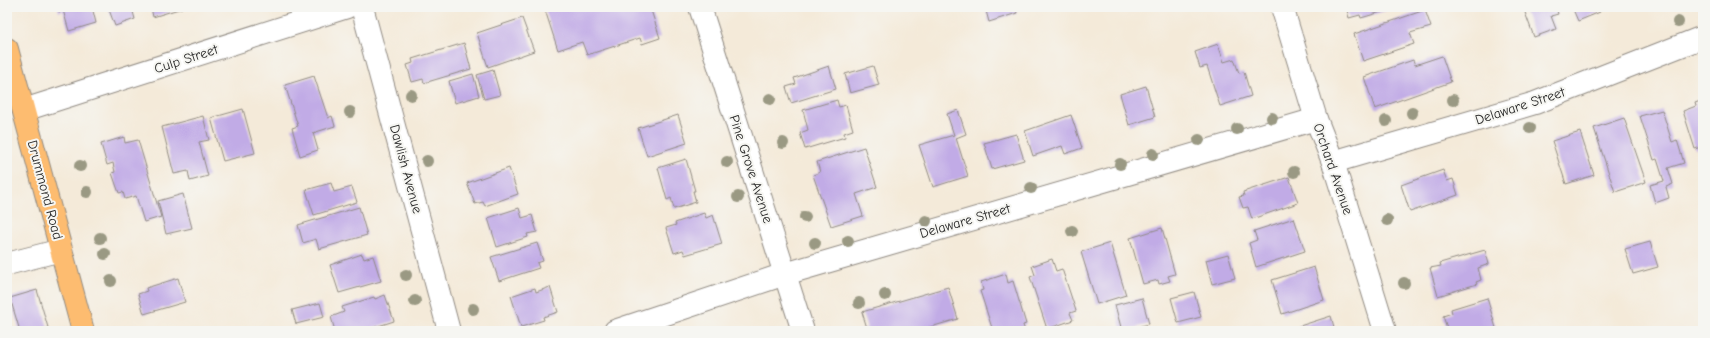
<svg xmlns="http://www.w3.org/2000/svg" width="1710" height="338" viewBox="0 0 1710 338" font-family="'Comic Neue',sans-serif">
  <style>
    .building { fill: #c1abe6 }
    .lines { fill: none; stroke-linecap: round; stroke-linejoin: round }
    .minor-casing { stroke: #908a82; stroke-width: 24 }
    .major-casing { stroke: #908a82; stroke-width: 24 }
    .minor { stroke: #fff; stroke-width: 22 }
    .major { stroke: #fdbc6f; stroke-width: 22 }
    .tree { fill: #9a9983 }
    .labels { text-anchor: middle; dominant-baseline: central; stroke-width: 4; stroke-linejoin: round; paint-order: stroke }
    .street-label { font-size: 14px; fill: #2b2b2b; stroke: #f6f6f2 }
  </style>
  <rect width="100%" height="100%" fill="#f6f6f2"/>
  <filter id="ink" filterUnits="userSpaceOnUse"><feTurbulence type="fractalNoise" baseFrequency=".025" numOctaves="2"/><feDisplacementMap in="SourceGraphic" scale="8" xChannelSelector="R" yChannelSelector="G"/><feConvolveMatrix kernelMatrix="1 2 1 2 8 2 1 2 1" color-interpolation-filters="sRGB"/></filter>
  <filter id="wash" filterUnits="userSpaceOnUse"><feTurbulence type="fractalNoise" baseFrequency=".012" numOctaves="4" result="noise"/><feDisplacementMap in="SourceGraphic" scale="16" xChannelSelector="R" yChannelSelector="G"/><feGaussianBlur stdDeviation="0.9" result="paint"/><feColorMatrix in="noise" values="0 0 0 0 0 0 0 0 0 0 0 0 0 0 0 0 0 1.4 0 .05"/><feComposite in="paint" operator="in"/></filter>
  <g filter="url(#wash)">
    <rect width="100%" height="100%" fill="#f4ead9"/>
    <g id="blocks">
      <g class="building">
        <polygon points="58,7 92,7 96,23 69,31 63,10 59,12"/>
        <polygon points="108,7 141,7 142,9 133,12 135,19 115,26"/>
        <polygon points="151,7 182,7 182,8 153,17"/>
        <polygon points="544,7 650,7 660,38 642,44 640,38 587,55 582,42 558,50"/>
        <polygon points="985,7 1015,7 1017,13 989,22"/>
        <polygon points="1346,7 1395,7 1395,8 1361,18 1360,15 1349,18"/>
        <polygon points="1523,7 1556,7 1558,14 1551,16 1556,29 1534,37"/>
        <polygon points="1572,7 1598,7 1600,12 1578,21"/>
        <polygon points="1425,10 1431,27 1410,33 1414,44 1363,61 1354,34"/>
        <polygon points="522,18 534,51 488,67 477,33"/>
        <polygon points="464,43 471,69 424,83 423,79 412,82 407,65 413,63 412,59"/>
        <polygon points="1218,44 1224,62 1234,59 1239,73 1244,72 1251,96 1220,106 1207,66 1200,68 1195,52"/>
        <polygon points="1442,56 1451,82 1375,109 1364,77 1413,60 1415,65"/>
        <polygon points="829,66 836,89 791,103 786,87 796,84 794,78"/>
        <polygon points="873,66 879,85 850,93 845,74"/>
        <polygon points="493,70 500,95 484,99 477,75"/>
        <polygon points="473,74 479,96 455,103 449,81"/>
        <polygon points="314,76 328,118 332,116 335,126 313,133 318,150 300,156 292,128 298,126 285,85"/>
        <polygon points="1146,86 1155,117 1129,125 1120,94"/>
        <polygon points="837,100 839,107 846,105 853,130 844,133 845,137 805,149 800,133 808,130 803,110"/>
        <polygon points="1703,100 1703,146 1695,149 1683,111 1696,106 1695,103"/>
        <polygon points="243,109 255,153 223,161 211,118"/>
        <polygon points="958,110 966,134 956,138 968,176 933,187 919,145 954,135 947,114"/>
        <polygon points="1662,110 1672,142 1677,140 1684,163 1668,168 1673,184 1666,187 1669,198 1655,203 1650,185 1664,181 1657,159 1654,160 1640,116"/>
        <polygon points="678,115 687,143 647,156 638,128"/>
        <polygon points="1071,115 1082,148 1065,154 1062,146 1033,156 1025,131"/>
        <polygon points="203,116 209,140 199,142 208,176 190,181 188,171 174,174 162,127"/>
        <polygon points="1624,118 1646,182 1615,192 1594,128"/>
        <polygon points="1580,132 1594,175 1566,184 1552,141"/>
        <polygon points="1016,134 1024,160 992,169 984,143"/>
        <polygon points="124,137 125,143 138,140 161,217 144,222 136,196 125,199 123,192 119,193 112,173 115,172 113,163 107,165 101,144"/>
        <polygon points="864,147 877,187 856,194 863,216 831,226 813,175 820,172 817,162"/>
        <polygon points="686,159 695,191 693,191 696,202 674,209 671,198 667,200 658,168"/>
        <polygon points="509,168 518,194 485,206 483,202 475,204 467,183"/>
        <polygon points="1443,170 1447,181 1453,179 1458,195 1410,212 1401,185"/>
        <polygon points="1289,177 1298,203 1252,219 1248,207 1243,208 1239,197 1244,196 1243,192"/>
        <polygon points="331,183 334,192 352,187 357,202 314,215 306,190"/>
        <polygon points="183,194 192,228 166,234 158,201"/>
        <polygon points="359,207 367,235 319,249 316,239 303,243 298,225"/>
        <polygon points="519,208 522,218 532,215 537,232 527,234 528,237 497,247 488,218"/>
        <polygon points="704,213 706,218 713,215 722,244 685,255 683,250 674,253 666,228 676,225 675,223"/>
        <polygon points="1294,218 1305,251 1256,267 1249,243 1257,240 1254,231"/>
        <polygon points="1162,228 1175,274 1168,276 1170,281 1159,284 1158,280 1143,284 1130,238"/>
        <polygon points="1650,242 1658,267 1633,274 1625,249"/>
        <polygon points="537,243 543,261 537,263 539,268 499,281 491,257"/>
        <polygon points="1110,243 1126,295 1097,304 1081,252"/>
        <polygon points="1485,250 1489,264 1478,268 1481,280 1476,282 1477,284 1438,296 1430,268 1441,266 1440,263"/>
        <polygon points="362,254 364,259 373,256 381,281 339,293 330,265"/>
        <polygon points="1228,254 1235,278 1212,284 1206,260"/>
        <polygon points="1052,259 1056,271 1062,269 1076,311 1070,313 1073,320 1047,329 1030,277 1035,275 1032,266"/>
        <polygon points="1314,267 1324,300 1282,314 1272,280"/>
        <polygon points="1006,274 1008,283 1013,281 1026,324 1023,325 1025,331 993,331 980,291 983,290 981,282"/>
        <polygon points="178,278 185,302 144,314 138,294 147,291 146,288"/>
        <polygon points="550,287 558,312 543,317 544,320 521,327 511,296 535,288 536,292"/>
        <polygon points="948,287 958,319 917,331 860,331 860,330 867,328 862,312"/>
        <polygon points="37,290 49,331 20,331 10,298"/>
        <polygon points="1194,292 1201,317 1178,323 1171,298"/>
        <polygon points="385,295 394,321 363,331 335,331 331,317 344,312 342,307 374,297 375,299"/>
        <polygon points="1142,298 1149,324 1122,331 1115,305"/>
        <polygon points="1487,298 1496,328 1488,331 1448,331 1443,316 1452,313 1451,309"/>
        <polygon points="320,303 324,317 296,324 292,310"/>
        <polygon points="1331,316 1335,331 1284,331"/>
      </g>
    </g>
  </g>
  <g filter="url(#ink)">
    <use href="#blocks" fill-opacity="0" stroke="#908a82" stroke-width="1"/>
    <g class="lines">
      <g class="minor-casing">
        <g id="minor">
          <polyline points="362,7 449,331"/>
          <polyline points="700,7 803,331"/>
          <polyline points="1282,7 1316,119 1333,162 1385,331"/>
          <polyline points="24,110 347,7"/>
          <polyline points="1333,162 1535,103 1703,37"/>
          <polyline points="7,264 61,250"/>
          <polyline points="615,331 785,274 1316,119"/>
        </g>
      </g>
      <g class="major-casing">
        <polyline id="major" points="7,49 83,331"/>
      </g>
      <use href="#minor" class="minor"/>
      <use href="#major" class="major"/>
    </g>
    <g class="tree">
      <circle cx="1678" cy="22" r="6"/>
      <circle cx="411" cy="95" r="6"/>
      <circle cx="770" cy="99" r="6"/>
      <circle cx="1453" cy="100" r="6"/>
      <circle cx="350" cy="112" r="6"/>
      <circle cx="1412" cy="113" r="6"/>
      <circle cx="1272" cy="118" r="6"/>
      <circle cx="1386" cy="121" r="6"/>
      <circle cx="1530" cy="128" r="6"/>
      <circle cx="1237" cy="129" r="6"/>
      <circle cx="1199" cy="140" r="6"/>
      <circle cx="783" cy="143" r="6"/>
      <circle cx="1153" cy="154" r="6"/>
      <circle cx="427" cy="161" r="6"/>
      <circle cx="727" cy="162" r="6"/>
      <circle cx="1120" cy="164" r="6"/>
      <circle cx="80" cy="166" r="6"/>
      <circle cx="1294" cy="172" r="6"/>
      <circle cx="1031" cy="188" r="6"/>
      <circle cx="87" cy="192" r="6"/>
      <circle cx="738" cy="197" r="6"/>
      <circle cx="805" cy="217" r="6"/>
      <circle cx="1387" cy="220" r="6"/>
      <circle cx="926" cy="221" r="6"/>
      <circle cx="1072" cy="231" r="6"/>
      <circle cx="100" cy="238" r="6"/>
      <circle cx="848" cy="241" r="6"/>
      <circle cx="815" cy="243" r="6"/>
      <circle cx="105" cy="254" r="6"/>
      <circle cx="406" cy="275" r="6"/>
      <circle cx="111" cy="281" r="6"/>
      <circle cx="1404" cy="283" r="6"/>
      <circle cx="885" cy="295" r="6"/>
      <circle cx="415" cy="301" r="6"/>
      <circle cx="859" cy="303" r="6"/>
      <circle cx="473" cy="309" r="6"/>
    </g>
  </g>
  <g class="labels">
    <g class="street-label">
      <text transform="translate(186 59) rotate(-18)">Culp Street</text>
      <text transform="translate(1520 106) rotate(-18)">Delaware Street</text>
      <text transform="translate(406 169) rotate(75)">Dawlish Avenue</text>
      <text transform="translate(751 169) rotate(72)">Pine Grove Avenue</text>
      <text transform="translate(1333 169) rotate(71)">Orchard Avenue</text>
      <text transform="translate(45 190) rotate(75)">Drummond Road</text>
      <text transform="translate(965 221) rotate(-16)">Delaware Street</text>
    </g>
  </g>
  <rect width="1710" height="338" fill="none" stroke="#f6f6f2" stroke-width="24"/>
</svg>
